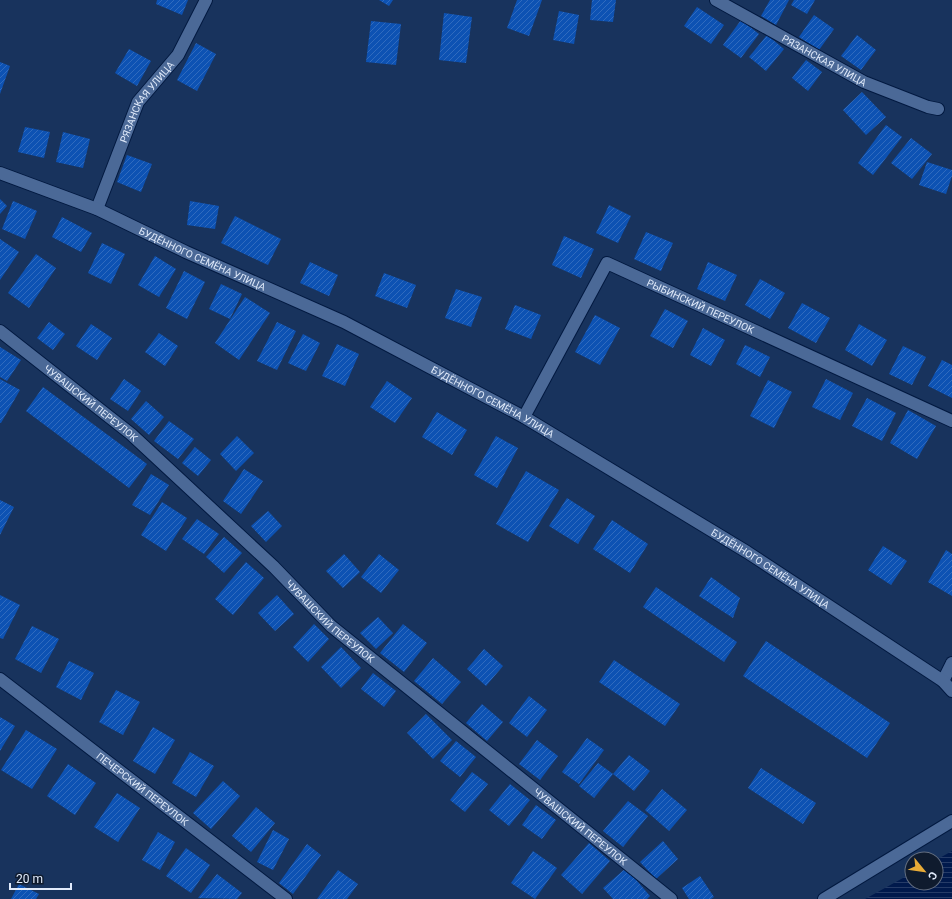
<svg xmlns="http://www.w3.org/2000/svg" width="952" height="899" viewBox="0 0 952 899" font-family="Roboto,sans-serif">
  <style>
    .water { fill: url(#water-rules) }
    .building { fill: url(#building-hatch) }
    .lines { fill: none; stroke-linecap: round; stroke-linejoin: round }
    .street-casing { stroke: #021940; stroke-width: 14 }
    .secondary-casing { stroke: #021940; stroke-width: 14 }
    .street { stroke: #4b6997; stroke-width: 12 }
    .secondary { stroke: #4b6997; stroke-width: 12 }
    .labels { text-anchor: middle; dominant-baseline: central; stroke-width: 3; stroke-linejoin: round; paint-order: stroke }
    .street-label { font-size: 10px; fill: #e1ebfb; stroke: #0f1b2e }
  </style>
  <defs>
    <pattern id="water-rules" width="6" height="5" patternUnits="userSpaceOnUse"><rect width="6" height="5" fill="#00194c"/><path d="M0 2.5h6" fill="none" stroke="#253b67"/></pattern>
    <pattern id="building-hatch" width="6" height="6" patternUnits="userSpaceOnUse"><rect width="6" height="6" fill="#0d52b3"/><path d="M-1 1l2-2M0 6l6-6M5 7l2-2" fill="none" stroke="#306bbe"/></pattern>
  </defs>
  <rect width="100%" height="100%" fill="#18335d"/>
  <polygon class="water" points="952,851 952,899 865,899 912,873 912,883 936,883 936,860"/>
  <g class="building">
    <polygon points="157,0 188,0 182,15 156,4"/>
    <polygon points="379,0 393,0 389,6"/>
    <polygon points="517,0 542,0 529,36 507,28"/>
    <polygon points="592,0 616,0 613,22 590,20"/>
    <polygon points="770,0 789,0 776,25 761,16"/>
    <polygon points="794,0 815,0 807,14 791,5"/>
    <polygon points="697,7 724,25 711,44 684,26"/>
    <polygon points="559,11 579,15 574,44 553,40"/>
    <polygon points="444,13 472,17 466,63 439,60"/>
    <polygon points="814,15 834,29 819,50 799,37"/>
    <polygon points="741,20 759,34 741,58 723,45"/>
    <polygon points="371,21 401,24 396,65 366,62"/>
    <polygon points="767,35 784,49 766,71 749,57"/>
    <polygon points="857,35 876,50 861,70 841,56"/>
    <polygon points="196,43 216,54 197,91 177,80"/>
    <polygon points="129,49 151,61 137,86 115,73"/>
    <polygon points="806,60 822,72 808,91 792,78"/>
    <polygon points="0,62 10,66 0,94"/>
    <polygon points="862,92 886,117 866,135 843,110"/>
    <polygon points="886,125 902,137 873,175 858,163"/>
    <polygon points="25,127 50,132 44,158 18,152"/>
    <polygon points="63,132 90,139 83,168 56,162"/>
    <polygon points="911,138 932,154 912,179 891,163"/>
    <polygon points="127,155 152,164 141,192 117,182"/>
    <polygon points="927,162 952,170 952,176 946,194 919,185"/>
    <polygon points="0,199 7,206 0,214"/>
    <polygon points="13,201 37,211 25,239 2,229"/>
    <polygon points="190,201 219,206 215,229 187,225"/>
    <polygon points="609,205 631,216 618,243 596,233"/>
    <polygon points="235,216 281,239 268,265 221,243"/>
    <polygon points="62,217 92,233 81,252 52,237"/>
    <polygon points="646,232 673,243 661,271 634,259"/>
    <polygon points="564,236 594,249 581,278 552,265"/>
    <polygon points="0,239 19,252 0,280"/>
    <polygon points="102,243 125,254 111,284 88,273"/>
    <polygon points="36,254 56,268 29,308 8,293"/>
    <polygon points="155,256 176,269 159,297 138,285"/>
    <polygon points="310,262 338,275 329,296 300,283"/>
    <polygon points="708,262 737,275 725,301 697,289"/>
    <polygon points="184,271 205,282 187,319 166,308"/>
    <polygon points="384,273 416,285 407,308 375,296"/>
    <polygon points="760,279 785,293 770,319 745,305"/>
    <polygon points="221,284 242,294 230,319 209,309"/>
    <polygon points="456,289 482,297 471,327 445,318"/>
    <polygon points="245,297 270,313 239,360 215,343"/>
    <polygon points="802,303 830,318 816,343 788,328"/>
    <polygon points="515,305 541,315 531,339 505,329"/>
    <polygon points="665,309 688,321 673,348 650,336"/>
    <polygon points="595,315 620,328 600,365 575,352"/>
    <polygon points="49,322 65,334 53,350 37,338"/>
    <polygon points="277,322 296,331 277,370 257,361"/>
    <polygon points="91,324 112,338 97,360 76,346"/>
    <polygon points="859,324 887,340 872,366 845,350"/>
    <polygon points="703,328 725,340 711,366 690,355"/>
    <polygon points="159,333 178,346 165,366 145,352"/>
    <polygon points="303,334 320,343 306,371 288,363"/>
    <polygon points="337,344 359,354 345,386 322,376"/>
    <polygon points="745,345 770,357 760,377 736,364"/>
    <polygon points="903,346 926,357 912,385 889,374"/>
    <polygon points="0,347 21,360 7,381 0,377"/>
    <polygon points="942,360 952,365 952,398 928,386"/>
    <polygon points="0,379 20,390 1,423 0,423"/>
    <polygon points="124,379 141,391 128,411 110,399"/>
    <polygon points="826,379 853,393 840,420 812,407"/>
    <polygon points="768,380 792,392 774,428 750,416"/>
    <polygon points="387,381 412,398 395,423 370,407"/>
    <polygon points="43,387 147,464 129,488 26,411"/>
    <polygon points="867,398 896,413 882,441 852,426"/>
    <polygon points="146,401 164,417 149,435 131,419"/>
    <polygon points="908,410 936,426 917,459 890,443"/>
    <polygon points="437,412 467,430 452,455 422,437"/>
    <polygon points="169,421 194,439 178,459 154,441"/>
    <polygon points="237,436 254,453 236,471 220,454"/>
    <polygon points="496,436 518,448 497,488 474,475"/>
    <polygon points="195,447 211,460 198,476 182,463"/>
    <polygon points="244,469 263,481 241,514 223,501"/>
    <polygon points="526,471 559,490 528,542 496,524"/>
    <polygon points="151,474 169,485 150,515 132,505"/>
    <polygon points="567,498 595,516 578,544 549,526"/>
    <polygon points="0,500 14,507 0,535"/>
    <polygon points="162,502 187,518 166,551 141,535"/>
    <polygon points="268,511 282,526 266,542 251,526"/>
    <polygon points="197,519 219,534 204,554 182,539"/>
    <polygon points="612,520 648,544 630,573 593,549"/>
    <polygon points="224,537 242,553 224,573 206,557"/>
    <polygon points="883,546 907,561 891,585 868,570"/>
    <polygon points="946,550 952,554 952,596 928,582"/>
    <polygon points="344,554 360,572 343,588 326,571"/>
    <polygon points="379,554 399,570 381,593 361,577"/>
    <polygon points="246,562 264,578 233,615 215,599"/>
    <polygon points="711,577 740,598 733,618 699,596"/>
    <polygon points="656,587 737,642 724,662 643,607"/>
    <polygon points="0,595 20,605 3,639 0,638"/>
    <polygon points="277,595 294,614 275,631 258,613"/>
    <polygon points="378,617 393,633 376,649 360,633"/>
    <polygon points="314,624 329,639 308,662 293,647"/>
    <polygon points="403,624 427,643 404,672 380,653"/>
    <polygon points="32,626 59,639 41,673 15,659"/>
    <polygon points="766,641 890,723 867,758 743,676"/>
    <polygon points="341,647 361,668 341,688 321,667"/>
    <polygon points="484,649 503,666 486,686 467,669"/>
    <polygon points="433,658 461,682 442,704 414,681"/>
    <polygon points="614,660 680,704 665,726 599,682"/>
    <polygon points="69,661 94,673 81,700 56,687"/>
    <polygon points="373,673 396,691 384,707 361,689"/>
    <polygon points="116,690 140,702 123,735 99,722"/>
    <polygon points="529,696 547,710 527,737 509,723"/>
    <polygon points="482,704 503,722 487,741 466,723"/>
    <polygon points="426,714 452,740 433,759 407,733"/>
    <polygon points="0,717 15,726 0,751"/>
    <polygon points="153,727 175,740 155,774 133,761"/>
    <polygon points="26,730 57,749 32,789 1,770"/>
    <polygon points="587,738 604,750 579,784 562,772"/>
    <polygon points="537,740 558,756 540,780 519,764"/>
    <polygon points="456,741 476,757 460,777 440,761"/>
    <polygon points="190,752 214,766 196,797 172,783"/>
    <polygon points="629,755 650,771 634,791 613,774"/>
    <polygon points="598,763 613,774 594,798 579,786"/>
    <polygon points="68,764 96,783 75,815 47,796"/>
    <polygon points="761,768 816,803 803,824 748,788"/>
    <polygon points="472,772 488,784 465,812 450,800"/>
    <polygon points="223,781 240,796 211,829 193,813"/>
    <polygon points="510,784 530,800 509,826 489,810"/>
    <polygon points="662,789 687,810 669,831 645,810"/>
    <polygon points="117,793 140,808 118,842 94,827"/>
    <polygon points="628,801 648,816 623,847 603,831"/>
    <polygon points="536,805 556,820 542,839 522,825"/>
    <polygon points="256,807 275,823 251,852 232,836"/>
    <polygon points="273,830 289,839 273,870 257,862"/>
    <polygon points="158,832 175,842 160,870 142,860"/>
    <polygon points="663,841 678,859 656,879 640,862"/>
    <polygon points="589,843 610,861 582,894 561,875"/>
    <polygon points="307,844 321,855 293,894 279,883"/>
    <polygon points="186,848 210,865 191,893 166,876"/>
    <polygon points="533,851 557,868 535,899 511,883"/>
    <polygon points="626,868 650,896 647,899 613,899 603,888"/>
    <polygon points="338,870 358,884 347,899 317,899"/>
    <polygon points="217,874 242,893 237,899 198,898"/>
    <polygon points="700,876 714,897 711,899 689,899 682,888"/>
    <polygon points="19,884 39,894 36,899 11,899"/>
  </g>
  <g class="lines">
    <g class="street-casing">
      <g id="street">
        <path id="s1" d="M716,0L864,82L928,107L938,109"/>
        <path id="s2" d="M97,209L138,102L178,55L206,0"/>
        <path id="s3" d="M0,331L131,434L274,567L331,626L671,899"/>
        <path id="s4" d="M524,417L607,263L952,421"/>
        <path id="s5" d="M0,679L286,899"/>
        <polyline points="943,681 952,663"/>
        <polyline points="824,899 952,821"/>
      </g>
    </g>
    <g class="secondary-casing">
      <g id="secondary">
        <path id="s6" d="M0,173L97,209L186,252L344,322L524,417L747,552L943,681L952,691"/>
      </g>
    </g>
    <use href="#street" class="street"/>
    <use href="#secondary" class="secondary"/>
  </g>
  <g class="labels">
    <g class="street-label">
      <text stroke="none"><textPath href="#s1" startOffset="124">РЯЗАНСКАЯ УЛИЦА</textPath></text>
      <text stroke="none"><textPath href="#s2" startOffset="119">РЯЗАНСКАЯ УЛИЦА</textPath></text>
      <text stroke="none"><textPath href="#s6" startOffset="220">БУДЁННОГО СЕМЁНА УЛИЦА</textPath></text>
      <text stroke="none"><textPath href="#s4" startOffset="278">РЫБИНСКИЙ ПЕРЕУЛОК</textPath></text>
      <text stroke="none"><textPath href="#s6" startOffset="544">БУДЁННОГО СЕМЁНА УЛИЦА</textPath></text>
      <text stroke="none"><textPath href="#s3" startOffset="116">ЧУВАШСКИЙ ПЕРЕУЛОК</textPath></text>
      <text stroke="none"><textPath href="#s6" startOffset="868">БУДЁННОГО СЕМЁНА УЛИЦА</textPath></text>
      <text stroke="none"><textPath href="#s3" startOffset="440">ЧУВАШСКИЙ ПЕРЕУЛОК</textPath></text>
      <text stroke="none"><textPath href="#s5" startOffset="180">ПЕЧЕРСКИЙ ПЕРЕУЛОК</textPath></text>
      <text stroke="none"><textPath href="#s3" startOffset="764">ЧУВАШСКИЙ ПЕРЕУЛОК</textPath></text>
    </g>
  </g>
  <g transform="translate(924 871) rotate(119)"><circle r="19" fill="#0f1b2e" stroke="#636e80"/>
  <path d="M0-3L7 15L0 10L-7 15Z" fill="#e8ab37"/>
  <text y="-6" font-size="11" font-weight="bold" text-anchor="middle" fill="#e1ebfb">С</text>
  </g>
  <path d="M10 883v6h61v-6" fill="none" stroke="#e1ebfb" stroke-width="2"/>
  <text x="16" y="883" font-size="12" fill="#e1ebfb" stroke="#0f1b2e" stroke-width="3" paint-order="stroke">20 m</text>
</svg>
